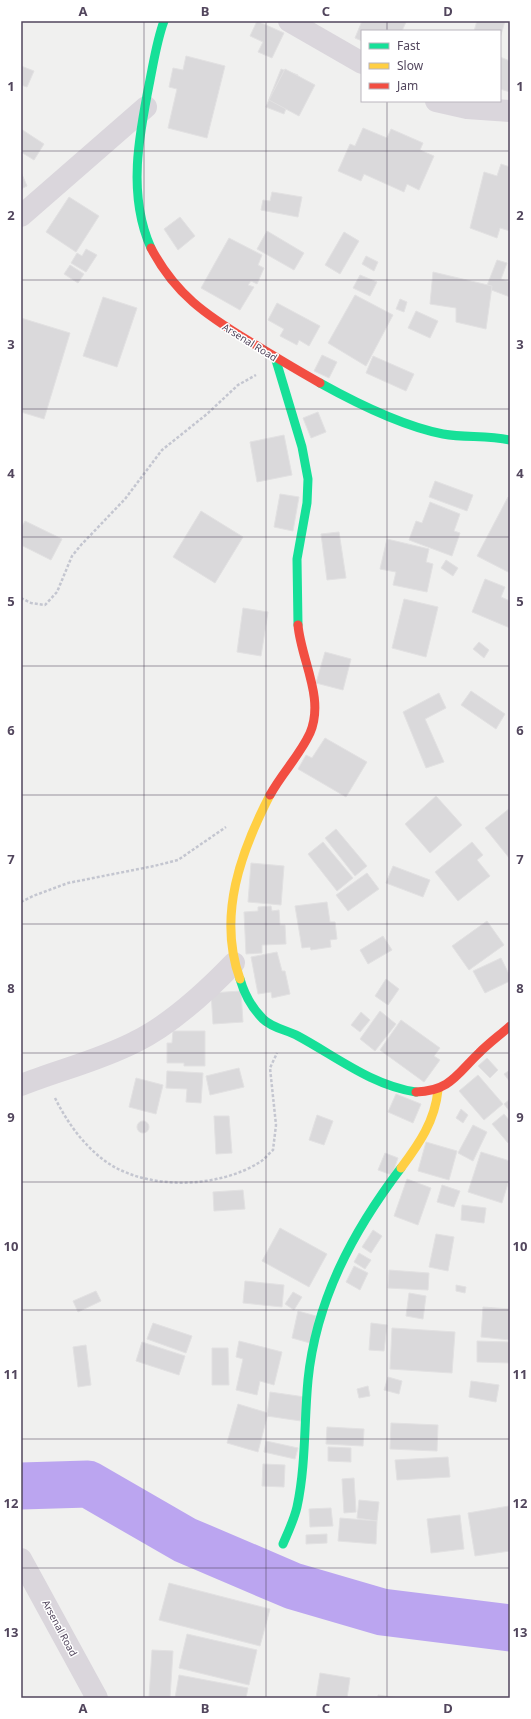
<svg xmlns="http://www.w3.org/2000/svg" width="531" height="1719" viewBox="0 0 531 1719" font-family="'Noto Sans',sans-serif">
  <style>
    .lines { fill: none; stroke-linecap: round; stroke-linejoin: round }
    .river { stroke: #bba5f0; stroke-width: 47 }
    .building { fill: #dad9db; stroke: #e2e1e2 }
    .path { stroke: #c4c6d0; stroke-width: 2.5; stroke-dasharray: 3 2; stroke-linecap: butt }
    .street { stroke: #dad6dc; stroke-width: 22 }
    .fast { stroke: #16e098; stroke-width: 9 }
    .slow { stroke: #ffcf43; stroke-width: 9 }
    .jam { stroke: #f24e42; stroke-width: 9 }
    .grid { fill: none; stroke: #52465d; stroke-width: 1; stroke-opacity: 0.55 }
    .labels { text-anchor: middle; dominant-baseline: central; stroke-width: 3; stroke-linejoin: round; paint-order: stroke }
    .street-label { font-size: 10px; fill: #52465d; stroke: #fff }
    .neatline { fill: none; stroke: #52465d; stroke-width: 1.5 }
    .grid-label { font-size: 13px; text-anchor: middle; font-weight: bold; fill: #52465d }
  </style>
  <rect width="100%" height="100%" fill="#f0f0ef"/>
  <g class="lines">
    <polyline class="river" points="21,1486 88,1484 185,1540 293,1586 382,1612 510,1628"/>
  </g>
  <g class="building">
    <polygon points="257,21 284,33 272,58 258,52 263,42 250,36"/>
    <polygon points="362,21 404,21 406,22 402,31 362,31 362,41 355,38"/>
    <polygon points="477,21 505,21 500,38 500,31 474,31"/>
    <polygon points="186,56 225,66 207,138 168,128 177,89 169,87 173,68 183,70"/>
    <polygon points="500,57 510,61 510,92 500,89"/>
    <polygon points="21,66 34,71 27,87 21,85"/>
    <polygon points="281,69 298,75 284,114 266,107"/>
    <polygon points="285,69 315,85 299,116 269,100"/>
    <polygon points="363,128 387,138 391,129 423,143 420,150 434,156 419,190 407,184 404,192 364,174 361,181 338,171 350,144 355,146"/>
    <polygon points="21,129 44,144 34,160 21,152"/>
    <polygon points="501,164 510,167 510,231 500,228 497,238 470,228 484,172 497,176"/>
    <polygon points="21,172 27,186 21,189"/>
    <polygon points="272,192 302,197 298,217 261,210 263,200 270,201"/>
    <polygon points="69,197 99,216 76,252 46,232"/>
    <polygon points="180,217 195,236 178,250 164,229"/>
    <polygon points="267,231 304,253 294,270 257,249"/>
    <polygon points="344,232 359,241 340,274 325,265"/>
    <polygon points="229,238 262,255 258,265 264,268 257,284 251,281 248,285 254,287 240,310 201,288"/>
    <polygon points="86,249 97,255 86,272 71,263 77,253 82,256"/>
    <polygon points="366,256 378,262 374,271 362,264"/>
    <polygon points="497,260 507,263 501,279 510,282 510,297 486,288"/>
    <polygon points="70,265 84,274 78,283 64,274"/>
    <polygon points="433,272 492,286 486,329 456,322 456,308 430,304"/>
    <polygon points="360,275 377,282 370,296 353,288"/>
    <polygon points="355,295 393,315 366,366 328,343"/>
    <polygon points="103,297 137,308 117,367 83,356"/>
    <polygon points="400,299 407,302 404,312 396,309"/>
    <polygon points="277,303 320,326 309,346 299,340 297,345 280,336 284,329 268,320"/>
    <polygon points="416,311 438,321 430,338 408,328"/>
    <polygon points="21,318 70,333 44,419 21,412"/>
    <polygon points="322,355 337,362 329,378 314,371"/>
    <polygon points="373,356 414,374 406,391 366,373"/>
    <polygon points="318,412 326,432 311,438 303,418"/>
    <polygon points="284,435 292,475 257,482 250,442"/>
    <polygon points="435,481 473,495 467,511 429,497"/>
    <polygon points="280,494 299,497 293,531 274,527"/>
    <polygon points="508,497 510,498 510,573 477,556"/>
    <polygon points="430,502 460,514 454,531 460,533 452,556 409,540 416,521 422,523"/>
    <polygon points="201,511 243,537 215,583 173,557"/>
    <polygon points="25,521 62,539 51,560 21,545 21,528"/>
    <polygon points="339,532 346,578 327,580 321,534"/>
    <polygon points="387,539 429,549 426,562 433,564 427,592 393,585 396,572 380,569"/>
    <polygon points="446,560 458,568 453,576 441,568"/>
    <polygon points="485,579 505,587 501,597 510,601 510,628 472,612"/>
    <polygon points="404,599 438,607 426,657 392,648"/>
    <polygon points="243,608 268,612 261,656 237,652"/>
    <polygon points="479,642 489,650 484,658 473,649"/>
    <polygon points="325,652 351,659 343,690 316,683"/>
    <polygon points="471,691 505,714 496,729 461,705"/>
    <polygon points="439,693 446,708 425,719 444,762 426,768 403,712"/>
    <polygon points="325,738 367,762 346,797 298,769 306,755 312,758"/>
    <polygon points="436,796 462,825 430,853 405,824"/>
    <polygon points="510,808 510,859 485,828"/>
    <polygon points="336,829 367,866 355,876 325,838"/>
    <polygon points="323,842 353,878 337,891 308,854"/>
    <polygon points="472,842 483,855 477,860 490,876 458,901 435,872"/>
    <polygon points="251,863 284,866 281,905 248,902"/>
    <polygon points="393,866 430,880 423,897 386,883"/>
    <polygon points="367,873 379,889 348,911 336,895"/>
    <polygon points="327,902 330,922 335,922 337,939 330,940 331,947 311,950 310,947 302,948 295,906"/>
    <polygon points="271,906 272,911 279,910 280,925 285,925 286,944 262,945 262,953 246,954 244,912 258,911 258,907"/>
    <polygon points="487,921 504,945 469,970 452,946"/>
    <polygon points="383,936 392,950 368,964 360,950"/>
    <polygon points="277,952 282,971 285,971 290,994 272,998 271,992 258,994 251,957"/>
    <polygon points="501,958 510,976 510,981 485,993 473,971"/>
    <polygon points="386,979 399,989 388,1005 375,996"/>
    <polygon points="241,991 243,1022 213,1024 211,993"/>
    <polygon points="380,1011 396,1024 375,1051 360,1039"/>
    <polygon points="361,1012 370,1020 360,1032 351,1025"/>
    <polygon points="401,1020 440,1048 434,1056 440,1060 424,1082 380,1050"/>
    <polygon points="173,1031 205,1031 205,1066 184,1066 184,1063 167,1063 167,1043 172,1043"/>
    <polygon points="487,1058 498,1070 490,1078 478,1066"/>
    <polygon points="239,1068 244,1087 210,1095 206,1076"/>
    <polygon points="510,1070 510,1082 504,1074"/>
    <polygon points="167,1071 203,1073 201,1103 186,1102 187,1089 166,1088"/>
    <polygon points="478,1075 503,1104 484,1120 459,1091"/>
    <polygon points="136,1078 163,1085 156,1114 129,1107"/>
    <polygon points="396,1094 421,1104 413,1123 388,1112"/>
    <polygon points="510,1099 510,1112 504,1104"/>
    <polygon points="461,1109 468,1115 463,1123 456,1118"/>
    <polygon points="504,1114 510,1121 510,1142 508,1143 492,1124"/>
    <polygon points="317,1115 333,1121 324,1145 309,1140"/>
    <polygon points="214,1116 229,1116 232,1153 216,1154"/>
    <circle cx="143" cy="1127" r="6"/>
    <polygon points="473,1125 487,1132 473,1161 458,1153"/>
    <polygon points="426,1142 457,1151 449,1180 418,1171"/>
    <polygon points="481,1152 510,1161 510,1177 502,1203 468,1192"/>
    <polygon points="385,1153 398,1158 392,1175 378,1170"/>
    <polygon points="407,1179 431,1188 418,1225 394,1216"/>
    <polygon points="442,1185 460,1191 454,1207 437,1202"/>
    <polygon points="243,1190 245,1209 214,1211 213,1192"/>
    <polygon points="462,1205 486,1208 484,1223 461,1220"/>
    <polygon points="280,1228 327,1254 309,1287 262,1261"/>
    <polygon points="373,1230 382,1236 371,1253 362,1247"/>
    <polygon points="436,1234 454,1237 448,1271 429,1267"/>
    <polygon points="359,1253 371,1260 365,1269 354,1262"/>
    <polygon points="354,1266 368,1273 360,1290 346,1282"/>
    <polygon points="389,1270 429,1273 428,1290 388,1288"/>
    <polygon points="245,1281 284,1285 282,1307 243,1303"/>
    <polygon points="456,1285 466,1287 465,1293 456,1291"/>
    <polygon points="96,1291 101,1301 78,1312 73,1301"/>
    <polygon points="293,1292 302,1297 294,1310 285,1304"/>
    <polygon points="409,1293 426,1296 423,1319 406,1316"/>
    <polygon points="483,1307 510,1309 510,1340 481,1337"/>
    <polygon points="298,1311 316,1316 310,1343 292,1338"/>
    <polygon points="153,1323 192,1336 186,1353 147,1339"/>
    <polygon points="371,1323 387,1325 384,1351 369,1350"/>
    <polygon points="392,1328 455,1332 452,1373 390,1369"/>
    <polygon points="239,1341 282,1352 274,1385 260,1381 257,1395 236,1390 243,1359 236,1357"/>
    <polygon points="477,1341 510,1342 510,1363 477,1362"/>
    <polygon points="142,1342 185,1356 179,1375 136,1361"/>
    <polygon points="86,1345 91,1385 78,1387 73,1347"/>
    <polygon points="212,1348 228,1348 229,1385 212,1385"/>
    <polygon points="388,1377 402,1381 399,1394 384,1390"/>
    <polygon points="471,1381 499,1385 496,1402 469,1397"/>
    <polygon points="368,1386 370,1396 359,1398 357,1389"/>
    <polygon points="270,1392 305,1397 301,1421 267,1416"/>
    <polygon points="238,1404 268,1413 258,1452 227,1443"/>
    <polygon points="391,1423 438,1425 437,1451 390,1449"/>
    <polygon points="327,1427 364,1429 363,1446 326,1444"/>
    <polygon points="266,1441 298,1448 295,1459 264,1452"/>
    <polygon points="328,1447 351,1448 351,1462 328,1461"/>
    <polygon points="448,1457 450,1477 397,1480 395,1460"/>
    <polygon points="263,1464 285,1465 284,1487 262,1486"/>
    <polygon points="354,1478 356,1512 344,1513 342,1479"/>
    <polygon points="359,1500 379,1502 377,1521 357,1518"/>
    <polygon points="509,1506 510,1551 475,1556 468,1513"/>
    <polygon points="331,1508 333,1526 310,1527 309,1509"/>
    <polygon points="460,1515 464,1549 431,1553 427,1519"/>
    <polygon points="340,1518 377,1521 376,1544 338,1541"/>
    <polygon points="327,1534 327,1543 306,1544 306,1535"/>
    <polygon points="169,1583 270,1609 260,1646 159,1620"/>
    <polygon points="187,1634 257,1650 249,1685 179,1668"/>
    <polygon points="152,1650 173,1651 170,1698 149,1698"/>
    <polygon points="320,1673 350,1678 347,1698 316,1698"/>
    <polygon points="179,1675 248,1688 246,1698 175,1698"/>
    <polygon points="378,1695 400,1698 378,1698"/>
  </g>
  <g class="lines">
    <g class="path">
      <polyline points="21,598 31,603 45,605 57,592 72,556 81,545 125,499 162,450 207,414 238,385 256,375"/>
      <polyline points="21,902 33,896 68,883 154,866 178,860 226,827"/>
      <path d="M55,1098C68,1124 86,1149 111,1165C152,1190 219,1188 260,1162C265,1159 269,1153 273,1150L276,1125L270,1068L277,1053"/>
    </g>
    <g class="street">
      <polyline points="289,21 362,63"/>
      <polyline points="436,101 467,108 510,111"/>
      <polyline points="21,216 146,107"/>
      <path d="M21,1085C59,1070 98,1061 135,1042C170,1025 207,991 234,963"/>
      <polyline points="21,1559 97,1698"/>
    </g>
    <g class="fast">
      <path d="M151,248C127,195 139,135 150,80C154,60 157,40 164,21"/>
      <polyline points="275,357 302,447 308,479 307,503 297,559 298,625"/>
      <path d="M320,383C356,403 402,426 443,434C466,438 486,435 510,440"/>
      <path d="M240,979C244,993 252,1008 263,1019C272,1028 287,1030 298,1036C337,1057 371,1085 416,1092"/>
      <path d="M283,1544C288,1532 294,1520 297,1507C306,1465 304,1422 308,1380C316,1300 353,1231 401,1168"/>
    </g>
    <g class="slow">
      <path d="M240,979C217,916 241,851 270,795"/>
      <path d="M401,1168C419,1144 435,1121 438,1090"/>
    </g>
    <g class="jam">
      <path d="M151,248C175,294 206,315 249,341C272,355 295,369 320,383"/>
      <path d="M270,795C282,773 300,755 310,733C325,698 301,660 298,625"/>
      <path d="M416,1092C450,1091 457,1074 479,1053C489,1043 500,1035 510,1026"/>
    </g>
  </g>
  <path class="grid" d="M144,21V1698M266,21V1698M387,21V31M387,101V1698M21,151H510M21,280H510M21,409H510M21,537H510M21,666H510M21,795H510M21,924H510M21,1053H510M21,1182H510M21,1310H510M21,1439H510M21,1568H510"/>
  <g class="labels">
    <g class="street-label">
      <text transform="translate(250 342) rotate(32)">Arsenal Road</text>
      <text transform="translate(60 1628) rotate(62)">Arsenal Road</text>
    </g>
  </g>
  <rect width="531" height="1719" fill="none" stroke="#ffffff" stroke-width="44"/>
  <rect x="361" y="30" width="140" height="72" fill="#ffffff" stroke="#bab5be"/>
  <rect x="369" y="43" width="20" height="6" fill="#16e098" stroke="#bab5be"/>
  <text x="397" y="50" font-size="12" fill="#52465d">Fast</text>
  <rect x="369" y="63" width="20" height="6" fill="#ffcf43" stroke="#bab5be"/>
  <text x="397" y="70" font-size="12" fill="#52465d">Slow</text>
  <rect x="369" y="83" width="20" height="6" fill="#f24e42" stroke="#bab5be"/>
  <text x="397" y="90" font-size="12" fill="#52465d">Jam</text>
  <rect x="22" y="22" width="487" height="1675" class="neatline"/>
  <g class="grid-label">
    <text x="83" y="16">A</text>
    <text x="205" y="16">B</text>
    <text x="326" y="16">C</text>
    <text x="448" y="16">D</text>
    <text x="11" y="91">1</text>
    <text x="520" y="91">1</text>
    <text x="11" y="220">2</text>
    <text x="520" y="220">2</text>
    <text x="11" y="349">3</text>
    <text x="520" y="349">3</text>
    <text x="11" y="478">4</text>
    <text x="520" y="478">4</text>
    <text x="11" y="606">5</text>
    <text x="520" y="606">5</text>
    <text x="11" y="735">6</text>
    <text x="520" y="735">6</text>
    <text x="11" y="864">7</text>
    <text x="520" y="864">7</text>
    <text x="11" y="993">8</text>
    <text x="520" y="993">8</text>
    <text x="11" y="1122">9</text>
    <text x="520" y="1122">9</text>
    <text x="11" y="1251">10</text>
    <text x="520" y="1251">10</text>
    <text x="11" y="1379">11</text>
    <text x="520" y="1379">11</text>
    <text x="11" y="1508">12</text>
    <text x="520" y="1508">12</text>
    <text x="11" y="1637">13</text>
    <text x="520" y="1637">13</text>
    <text x="83" y="1713">A</text>
    <text x="205" y="1713">B</text>
    <text x="326" y="1713">C</text>
    <text x="448" y="1713">D</text>
  </g>
</svg>
